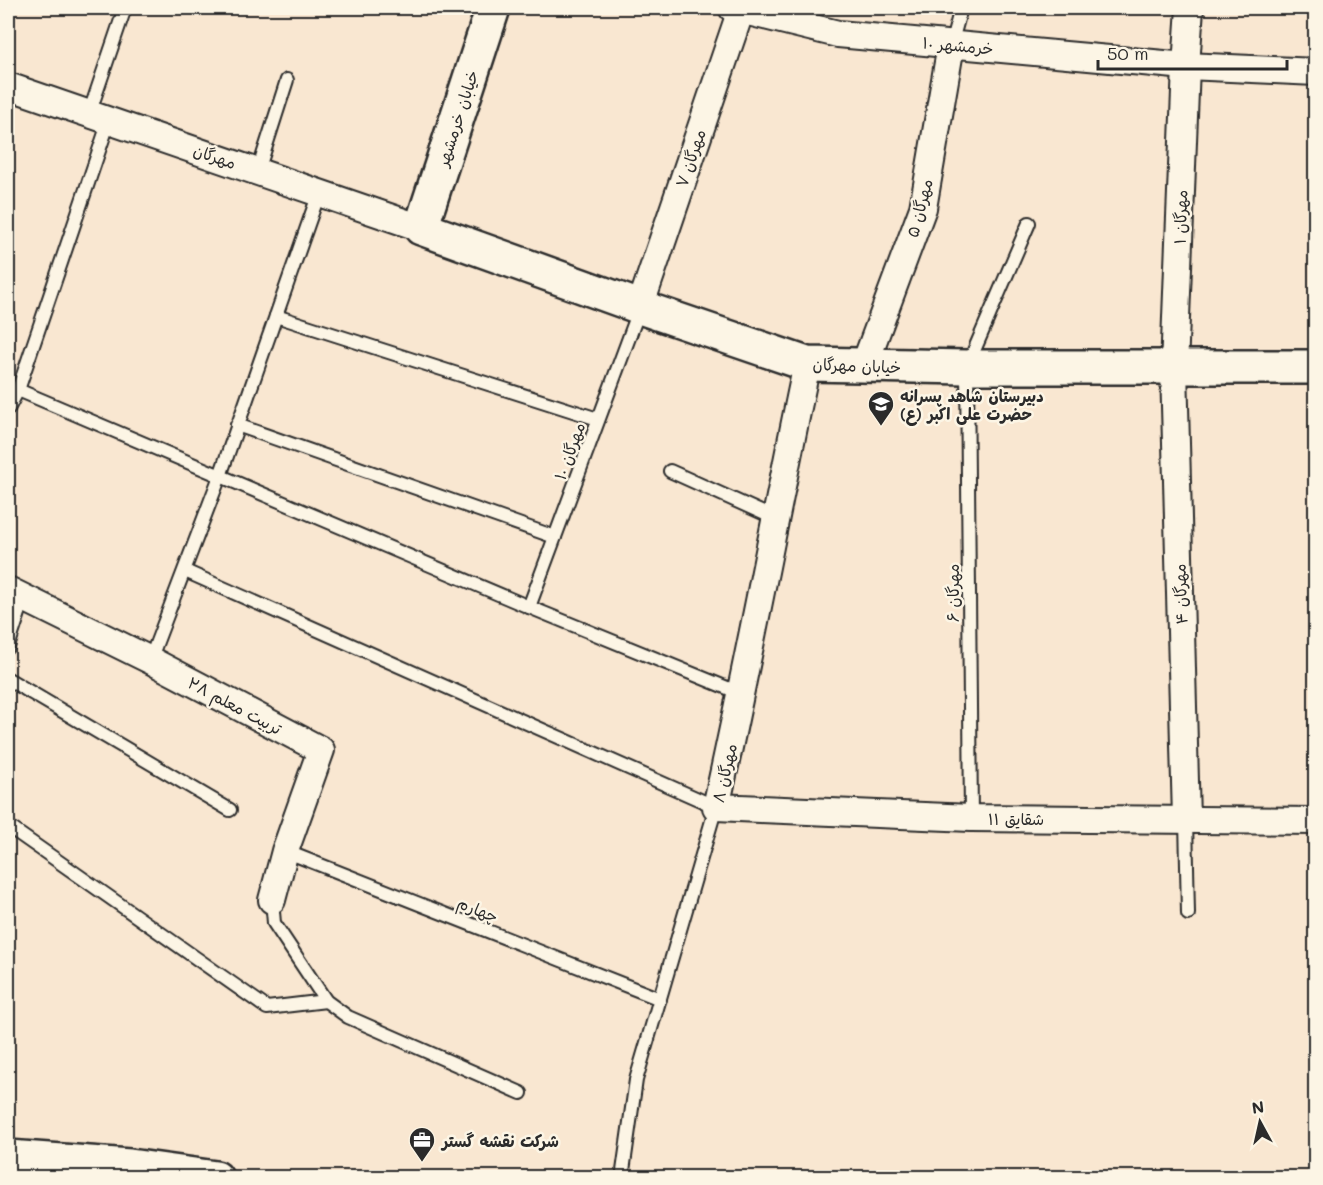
<svg xmlns="http://www.w3.org/2000/svg" width="1323" height="1185" viewBox="0 0 1323 1185" font-family="Mali,'Playpen Sans Arabic',sans-serif">
  <style>
    .lines { fill: none; stroke-linecap: round; stroke-linejoin: round }
    .lane-casing { stroke: #2b2b2b; stroke-width: 16 }
    .street-casing { stroke: #2b2b2b; stroke-width: 30 }
    .secondary-casing { stroke: #2b2b2b; stroke-width: 38 }
    .lane { stroke: #fcf5e5; stroke-width: 12 }
    .street { stroke: #fcf5e5; stroke-width: 26 }
    .secondary { stroke: #fcf5e5; stroke-width: 33 }
    .labels { text-anchor: middle; dominant-baseline: central; stroke-width: 5; stroke-linejoin: round; paint-order: stroke }
    .street-label { font-size: 16px; fill: #2b2b2b; stroke: #fcf5e5 }
    .poi-label { font-size: 16px; font-weight: bold; fill: #2b2b2b; stroke: #fcf5e5; text-anchor: start }
  </style>
  <rect width="100%" height="100%" fill="#f9e7d1"/>
  <filter id="ink" filterUnits="userSpaceOnUse"><feTurbulence type="fractalNoise" baseFrequency=".0167" numOctaves="2"/><feDisplacementMap in="SourceGraphic" scale="12" xChannelSelector="R" yChannelSelector="G"/><feConvolveMatrix kernelMatrix="1 2 1 2 8 2 1 2 1" color-interpolation-filters="sRGB"/></filter>
  <g filter="url(#ink)">
    <g class="lines">
      <g class="lane-casing">
        <g id="lane">
          <polyline points="951,45 961,8"/>
          <polyline points="89,114 125,8"/>
          <polyline points="258,171 287,80"/>
          <polyline points="276,316 598,419"/>
          <polyline points="18,390 529,607 742,694"/>
          <polyline points="8,409 18,390 109,121"/>
          <polyline points="237,425 555,537"/>
          <polyline points="670,471 774,518"/>
          <polyline points="185,571 716,807 636,1080 622,1178"/>
          <polyline points="529,607 640,308"/>
          <polyline points="8,647 24,598"/>
          <polyline points="150,660 220,476 319,193"/>
          <polyline points="8,679 230,810"/>
          <polyline points="971,818 967,367 1029,223"/>
          <polyline points="1186,819 1188,914"/>
          <polyline points="8,826 267,1008 326,1001"/>
          <polyline points="285,851 660,999"/>
          <polyline points="272,900 274,923 326,1001 348,1017 521,1093"/>
        </g>
      </g>
      <g class="street-casing">
        <g id="street">
          <polyline points="732,8 838,34 1186,66 1316,72"/>
          <polyline points="8,86 421,228"/>
          <polyline points="640,307 741,10"/>
          <path d="M807,364C776,511 749,660 716,807L971,818L1316,821"/>
          <polyline points="864,366 923,208 951,45"/>
          <polyline points="8,590 150,660 321,750 285,851 272,900"/>
          <polyline points="1186,819 1174,368 1186,66 1190,8"/>
        </g>
      </g>
      <g class="secondary-casing">
        <g id="secondary">
          <polyline points="493,8 421,228 640,307 807,364 967,367 1316,367"/>
          <polyline points="8,1157 130,1166 216,1178"/>
        </g>
      </g>
      <use href="#lane" class="lane"/>
      <use href="#street" class="street"/>
      <use href="#secondary" class="secondary"/>
    </g>
  </g>
  <defs>
    <g id="school-pin" transform="scale(1.35)"><path d="M0 17L-7.5 6A9.5 9.5 0 1 1 7.5 6Z" fill="#2b2b2b" stroke="#fcf5e5"/><path d="M0-5L7-2L0 1L-7-2ZM-4 1L0 2.5L4 1V4Q0 6-4 4Z" fill="#fff"/></g>
    <g id="office-pin" transform="scale(1.35)"><path d="M0 17L-7.5 6A9.5 9.5 0 1 1 7.5 6Z" fill="#2b2b2b" stroke="#fcf5e5"/><path d="M-6-3h4V-5.5h4V-3h4V5H-6ZM-1-4.5V-3h2v-1.5ZM-6 0V1H6V0Z" fill="#fff"/></g>
  </defs>
  <g fill-rule="evenodd">
    <use href="#school-pin" x="881" y="404"/>
    <use href="#office-pin" x="422" y="1140"/>
  </g>
  <g class="labels">
    <g class="street-label">
      <text transform="translate(958 45) rotate(5)">خرمشهر ۱۰</text>
      <text transform="translate(457 118) rotate(-72)">خیابان خرمشهر</text>
      <text transform="translate(215 156) rotate(19)">مهرگان</text>
      <text transform="translate(690 158) rotate(-71)">مهرگان ۷</text>
      <text transform="translate(919 208) rotate(-75)">مهرگان ۵</text>
      <text transform="translate(1180 217) rotate(-88)">مهرگان ۱</text>
      <text transform="translate(857 365) rotate(2)">خیابان مهرگان</text>
      <text transform="translate(569 451) rotate(-70)">مهرگان ۱۰</text>
      <text transform="translate(952 593) rotate(-90)">مهرگان ۶</text>
      <text transform="translate(1180 594) rotate(-92)">مهرگان ۴</text>
      <text transform="translate(235 705) rotate(28)">تربیت معلم ۲۸</text>
      <text transform="translate(724 773) rotate(-77)">مهرگان ۸</text>
      <text x="1016" y="818">شقایق ۱۱</text>
      <text transform="translate(478 909) rotate(22)">چهارم</text>
    </g>
    <g class="poi-label">
      <text x="900" y="395">دبیرستان شاهد پسرانه<tspan x="900" dy="18">حضرت علی اکبر (ع)</tspan></text>
      <text x="442" y="1140">شرکت نقشه گستر</text>
    </g>
  </g>
  <rect width="1323" height="1185" fill="none" stroke="#fcf5e5" stroke-width="30"/>
  <rect x="15" y="15" width="1293" height="1155" fill="none" stroke="#2b2b2b" stroke-width="2" filter="url(#ink)"/>
  <g transform="translate(1260 1122) rotate(352)" stroke="#fcf5e5" stroke-width="4.5" paint-order="stroke">
  <path d="M0-4.5L10 22L0 15L-10 22Z" fill="#2b2b2b"/>
  <text y="-9" font-size="16" font-weight="bold" text-anchor="middle" fill="#2b2b2b">N</text>
  </g>
  <path d="M1098 60v9h189v-9" fill="none" stroke="#2b2b2b" stroke-width="3"/>
  <text x="1107" y="60" font-size="18" fill="#2b2b2b" stroke="#fcf5e5" stroke-width="4.5" paint-order="stroke">50 m</text>
</svg>
